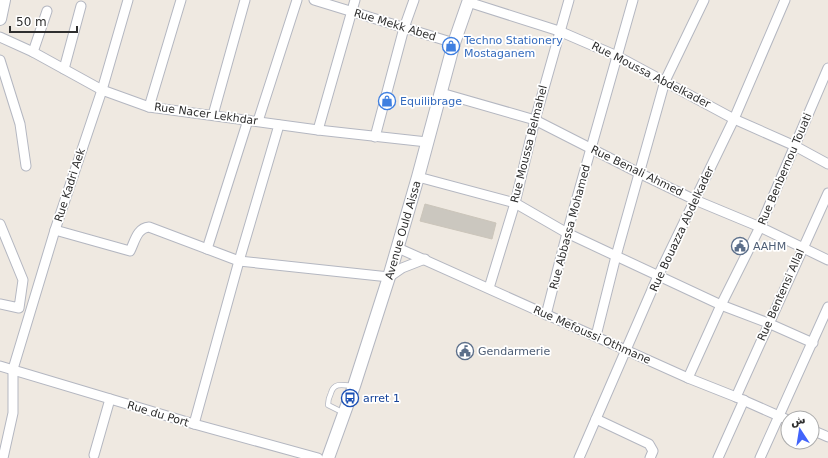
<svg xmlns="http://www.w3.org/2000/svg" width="828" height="458" viewBox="0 0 828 458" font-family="'DejaVu Sans','Noto Naskh Arabic',sans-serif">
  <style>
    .building { fill: #cbc7bf; stroke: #cbc5ba }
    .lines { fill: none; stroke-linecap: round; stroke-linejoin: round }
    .lane-casing { stroke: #b4b7c1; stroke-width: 6 }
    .street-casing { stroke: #b4b7c1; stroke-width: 11 }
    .secondary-casing { stroke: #b4b7c1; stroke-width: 14 }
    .lane { stroke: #fff; stroke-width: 4.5 }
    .street { stroke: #fff; stroke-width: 9 }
    .secondary { stroke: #fff; stroke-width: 12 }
    .labels { text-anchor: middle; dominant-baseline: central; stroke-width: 3.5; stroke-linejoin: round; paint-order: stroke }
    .street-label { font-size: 11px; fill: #2e2e2e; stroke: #fff }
    .shop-label { font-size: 11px; fill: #366cbe; stroke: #fff; text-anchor: start }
    .service-label { font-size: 11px; fill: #4e5e75; stroke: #fff; text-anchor: start }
    .transit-label { font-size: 11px; fill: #164399; stroke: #fff; text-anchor: start }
  </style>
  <rect width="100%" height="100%" fill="#efe9e1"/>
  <polygon class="building" points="425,204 496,223 492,239 420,221"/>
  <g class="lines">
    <g class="lane-casing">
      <path id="lane" d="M344,413L328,405C328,400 329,397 331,393C334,382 343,385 353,386"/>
    </g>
    <g class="street-casing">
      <g id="street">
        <polyline points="314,0 454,43"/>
        <polyline points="468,2 559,31 617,56 734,119 795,146 828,164"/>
        <polyline points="0,37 33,52 102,90 149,107 318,130 427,142"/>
        <polyline points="33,52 47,11"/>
        <polyline points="0,60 20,124 26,166"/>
        <polyline points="64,69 81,6"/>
        <polyline points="441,93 535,120 639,173 695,200 760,227 828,260"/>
        <polyline points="149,107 181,0"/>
        <polyline points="213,115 245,0"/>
        <polyline points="258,121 297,0"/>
        <polyline points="318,130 355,0"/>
        <polyline points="375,137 404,28 414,0"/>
        <polyline points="418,177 515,203 567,233 616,256 721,305 768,323 813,343"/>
        <polyline points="0,224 23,280 19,308 0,304"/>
        <path d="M55,230L130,251C135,241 137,228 149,227L239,261L389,277L402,268L425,259"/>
        <polyline points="398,248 688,378 736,397 788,420"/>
        <polyline points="207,249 248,120"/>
        <polyline points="489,288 515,203 535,120 569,0"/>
        <polyline points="546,315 567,233 633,0"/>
        <polyline points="596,336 616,256 665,81 704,0"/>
        <polyline points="0,366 194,424 318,458"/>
        <polyline points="688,378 721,305 760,227 828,68"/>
        <polyline points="736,397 828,193"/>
        <polyline points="596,419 649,444 653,451 650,458"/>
        <polyline points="194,424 239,261 279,125"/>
        <polyline points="812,430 828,437"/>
        <polyline points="94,455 110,399"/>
        <polyline points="3,458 13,413 13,369 55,230 102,90 128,0"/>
        <polyline points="579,458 658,276 734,119 785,0"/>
        <polyline points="718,458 744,400"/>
        <polyline points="760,458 828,307"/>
      </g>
    </g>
    <g class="secondary-casing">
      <g id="secondary">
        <polyline points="0,19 4,0"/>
        <path id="s1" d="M328,458L354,386L389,277L418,177L454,43L469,0"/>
      </g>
    </g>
    <use href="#lane" class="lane"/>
    <use href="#street" class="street"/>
    <use href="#secondary" class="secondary"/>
  </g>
  <defs>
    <g id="shop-ring" transform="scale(0.9)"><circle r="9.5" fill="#fff" stroke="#3f7fe0" stroke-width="1.5"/><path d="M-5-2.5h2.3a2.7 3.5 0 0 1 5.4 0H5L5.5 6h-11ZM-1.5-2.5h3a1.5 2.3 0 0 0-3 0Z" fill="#3f7fe0"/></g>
    <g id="civic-ring" transform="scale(0.9)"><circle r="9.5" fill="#fff" stroke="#5c6f8a" stroke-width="1.5"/><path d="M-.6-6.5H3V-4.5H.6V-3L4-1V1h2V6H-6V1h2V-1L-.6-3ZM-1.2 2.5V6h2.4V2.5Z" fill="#5c6f8a"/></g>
    <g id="bus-ring" transform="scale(0.9)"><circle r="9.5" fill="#fff" stroke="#1a4fb4" stroke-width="1.5"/><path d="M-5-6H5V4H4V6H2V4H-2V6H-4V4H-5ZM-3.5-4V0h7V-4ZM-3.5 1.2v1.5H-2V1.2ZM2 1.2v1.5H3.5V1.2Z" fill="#1a4fb4"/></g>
  </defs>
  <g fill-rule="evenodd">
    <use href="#shop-ring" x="451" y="46"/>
    <use href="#shop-ring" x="387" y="101"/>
    <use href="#civic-ring" x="740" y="246"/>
    <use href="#civic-ring" x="465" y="351"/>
    <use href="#bus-ring" x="350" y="398"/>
  </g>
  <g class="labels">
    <g class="street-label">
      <text transform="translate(395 25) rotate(17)">Rue Mekk Abed</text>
      <text transform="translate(651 75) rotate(27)">Rue Moussa Abdelkader</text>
      <text transform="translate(206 114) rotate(8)">Rue Nacer Lekhdar</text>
      <text transform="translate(529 144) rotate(-76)">Rue Moussa Belmahel</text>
      <text transform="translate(785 169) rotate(-67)">Rue Benbernou Touati</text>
      <text transform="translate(637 171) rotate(26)">Rue Benali Ahmed</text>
      <text transform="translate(70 185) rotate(-72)">Rue Kadri Aek</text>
      <text transform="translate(570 227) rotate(-75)">Rue Abbassa Mohamed</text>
      <text transform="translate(682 229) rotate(-65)">Rue Bouazza Abdelkader</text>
      <text stroke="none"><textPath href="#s1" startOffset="240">Avenue Ould Aissa</textPath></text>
      <text transform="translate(781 295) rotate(-66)">Rue Bentensi Allal</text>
      <text transform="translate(592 335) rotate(24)">Rue Mefoussi Othmane</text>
      <text transform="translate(158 414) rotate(17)">Rue du Port</text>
    </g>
    <g class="shop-label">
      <text x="464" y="40">Techno Stationery<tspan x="464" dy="13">Mostaganem</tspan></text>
      <text x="400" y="101">Equilibrage</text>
    </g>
    <g class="service-label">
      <text x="753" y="246">AAHM</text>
      <text x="478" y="351">Gendarmerie</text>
    </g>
    <g class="transit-label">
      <text x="363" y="398">arret 1</text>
    </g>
  </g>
  <g transform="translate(800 430) rotate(348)"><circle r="19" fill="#ffffff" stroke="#ababab"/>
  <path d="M0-3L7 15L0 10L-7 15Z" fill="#4264fb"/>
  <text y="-6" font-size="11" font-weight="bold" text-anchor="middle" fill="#2e2e2e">ش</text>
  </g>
  <path d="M10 26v6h67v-6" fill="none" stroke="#2e2e2e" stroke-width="2"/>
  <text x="16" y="26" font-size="12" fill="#2e2e2e" stroke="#ffffff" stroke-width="3" paint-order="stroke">50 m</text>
</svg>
